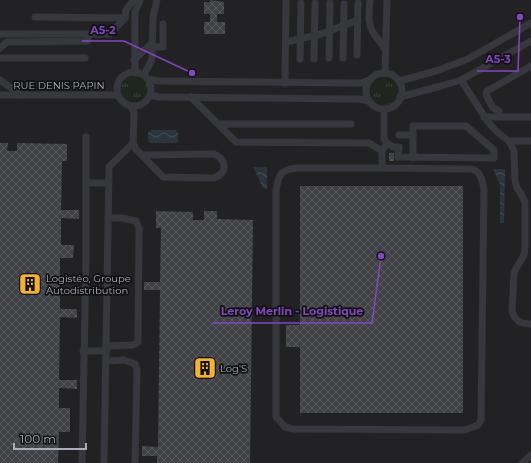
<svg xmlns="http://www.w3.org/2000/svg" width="531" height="463" viewBox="0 0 531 463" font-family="Montserrat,sans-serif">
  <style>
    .built { fill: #222225 }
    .grass { fill: url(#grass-tufts) }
    .water { fill: url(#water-waves) }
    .building { fill: url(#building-cross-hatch) }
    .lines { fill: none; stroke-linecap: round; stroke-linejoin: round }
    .minor { stroke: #37383d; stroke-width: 7 }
    .labels { text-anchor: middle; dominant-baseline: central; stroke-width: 3.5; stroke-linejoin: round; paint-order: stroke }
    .street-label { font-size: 10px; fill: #a8adb8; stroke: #111113 }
    .poi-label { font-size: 10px; fill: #a8adb8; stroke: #111113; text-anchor: start }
    .leader { fill: none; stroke: #8446be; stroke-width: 1.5 }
    .callout-dot { fill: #8446be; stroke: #111113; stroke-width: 1.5 }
    .callout-label { font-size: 11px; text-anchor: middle; font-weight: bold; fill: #8446be; stroke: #111113; stroke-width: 3.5; stroke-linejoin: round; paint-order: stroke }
  </style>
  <defs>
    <pattern id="grass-tufts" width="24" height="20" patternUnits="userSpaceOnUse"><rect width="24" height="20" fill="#1e261f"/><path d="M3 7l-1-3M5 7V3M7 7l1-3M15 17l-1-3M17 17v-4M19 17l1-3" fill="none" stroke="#3c433d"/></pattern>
    <pattern id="water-waves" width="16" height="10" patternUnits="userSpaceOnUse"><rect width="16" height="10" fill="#2c353c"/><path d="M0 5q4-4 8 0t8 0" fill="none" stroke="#485056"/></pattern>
    <pattern id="building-cross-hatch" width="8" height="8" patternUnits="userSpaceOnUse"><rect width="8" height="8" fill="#404145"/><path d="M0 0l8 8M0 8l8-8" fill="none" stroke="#595a5e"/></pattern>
  </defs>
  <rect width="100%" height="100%" fill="#161618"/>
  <rect class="built" x="0" y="0" width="531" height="463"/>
  <g class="grass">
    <circle cx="134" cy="89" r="14"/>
    <circle cx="384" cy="91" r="14"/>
  </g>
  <g class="water">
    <polygon points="151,130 176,130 178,133 178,142 176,143 150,143 148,141 148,132"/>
    <polygon points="253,167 267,167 267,189 263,188"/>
    <polygon points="493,169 505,169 504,223 500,223 500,184"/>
  </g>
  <g class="building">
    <polygon points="210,0 224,2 224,14 217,14 217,22 225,22 225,34 204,34 204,22 210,22 210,14 204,14 204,2 210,2"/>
    <polygon points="0,143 8,143 7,151 17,151 17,143 67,144 67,161 62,161 61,210 79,210 79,219 61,218 61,245 74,245 73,258 60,258 60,309 77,309 77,318 60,317 59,380 77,380 77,389 59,388 59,408 70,408 70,432 59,432 58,463 0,463"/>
    <rect x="389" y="153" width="5" height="8"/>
    <polygon points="300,186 463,186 463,413 300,413 300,347 286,347 286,325 300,325"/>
    <polygon points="156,211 193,212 193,220 204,220 204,211 217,211 217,219 253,220 250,463 157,463 157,456 142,456 142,446 158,447 160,290 144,290 144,282 160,282 161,228 156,228"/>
  </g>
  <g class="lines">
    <g class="minor">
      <path d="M370,0C369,11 367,24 374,34C378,40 382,43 385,50"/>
      <polyline points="35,17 125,18"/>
      <polyline points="0,34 110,34 125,18 126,10 132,2 136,0"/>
      <polyline points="286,42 321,34 358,20"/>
      <polyline points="152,47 163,47 163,24"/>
      <polyline points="0,48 7,42 88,41 88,34"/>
      <polyline points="357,55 358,3"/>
      <polyline points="0,58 85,58"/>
      <polyline points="329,58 330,3"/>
      <polyline points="343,58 344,4"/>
      <polyline points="300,59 301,3"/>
      <polyline points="314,59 315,3"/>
      <polyline points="134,60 152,43"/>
      <polyline points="135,71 135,12 140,0"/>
      <circle cx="134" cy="89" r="17"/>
      <polyline points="385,73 387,0"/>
      <circle cx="384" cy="91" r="18"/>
      <polyline points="144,75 152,59 153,17 157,0"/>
      <polyline points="148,79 159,81 360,83 370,80"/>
      <polyline points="0,80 21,95"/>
      <path d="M461,80L488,122L497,132L509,141L514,151L515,181L517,188L521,194L525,202V247L524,255L514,272L512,311C515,321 521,324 531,324"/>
      <polyline points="399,81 436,71 468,59 531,23"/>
      <polyline points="285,83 286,2"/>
      <polyline points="0,95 118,95"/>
      <polyline points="150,95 159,97 359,99 369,101"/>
      <polyline points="191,97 236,142 369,143 382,151"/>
      <polyline points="400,97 441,86 461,80 531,41"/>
      <polyline points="499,111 493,108 486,95 487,91 531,66"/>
      <polyline points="484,117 531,117"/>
      <polyline points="219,124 351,124"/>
      <polyline points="399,135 413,135"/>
      <polyline points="509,141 531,141"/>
      <path d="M133,143L136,149L163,177L214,178C228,173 227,159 214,154L142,155"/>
      <polyline points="387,143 393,147 399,147 398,157 494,158 494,150 466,126 413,126 413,158"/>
      <path d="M382,168L471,169C481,171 482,180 484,189L481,420L478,425L465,430L293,429L285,427L276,417V191C278,176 280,170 296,168H382V151L387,143L384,139V109"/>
      <polyline points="86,183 109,183"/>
      <polyline points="107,346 133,345 138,342 139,228 136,221 122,218 108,218"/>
      <polyline points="83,351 107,351"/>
      <polyline points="107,361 124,360 135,364 137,369 135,463"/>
      <polyline points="82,463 86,257 86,137"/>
      <polyline points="104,463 109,167 133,143 134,113 131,106"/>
      <polyline points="522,463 531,455"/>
    </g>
  </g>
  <defs>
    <g id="building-square" transform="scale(1.15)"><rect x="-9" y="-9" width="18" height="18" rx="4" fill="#f2b134" stroke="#111113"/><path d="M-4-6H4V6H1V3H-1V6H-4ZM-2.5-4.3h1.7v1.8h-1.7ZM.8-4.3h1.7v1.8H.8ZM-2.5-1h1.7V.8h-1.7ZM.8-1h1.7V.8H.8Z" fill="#111"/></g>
  </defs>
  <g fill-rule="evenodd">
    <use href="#building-square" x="30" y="284"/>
    <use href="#building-square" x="205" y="368"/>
  </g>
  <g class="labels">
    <g class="street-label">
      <text x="59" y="85">RUE DENIS PAPIN</text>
    </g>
    <g class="poi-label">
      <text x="46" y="278">Logistéo, Groupe<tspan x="46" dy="12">Autodistribution</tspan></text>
      <text x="220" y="368">Log'S</text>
    </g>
  </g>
  <path class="leader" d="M192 73L124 41H82M520 17L518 71H477M381 256L372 323H213"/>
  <g class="callout-dot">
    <circle cx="192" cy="73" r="4"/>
    <circle cx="520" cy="17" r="4"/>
    <circle cx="381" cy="256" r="4"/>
  </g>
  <g class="callout-label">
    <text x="103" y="34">A5-2</text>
    <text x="498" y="63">A5-3</text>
    <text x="292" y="315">Leroy Merlin - Logistique</text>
  </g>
  <path d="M14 443v6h72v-6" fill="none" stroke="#a8adb8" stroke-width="2"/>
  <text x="20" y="443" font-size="12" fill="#a8adb8" stroke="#111113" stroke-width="3" paint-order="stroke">100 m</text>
</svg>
